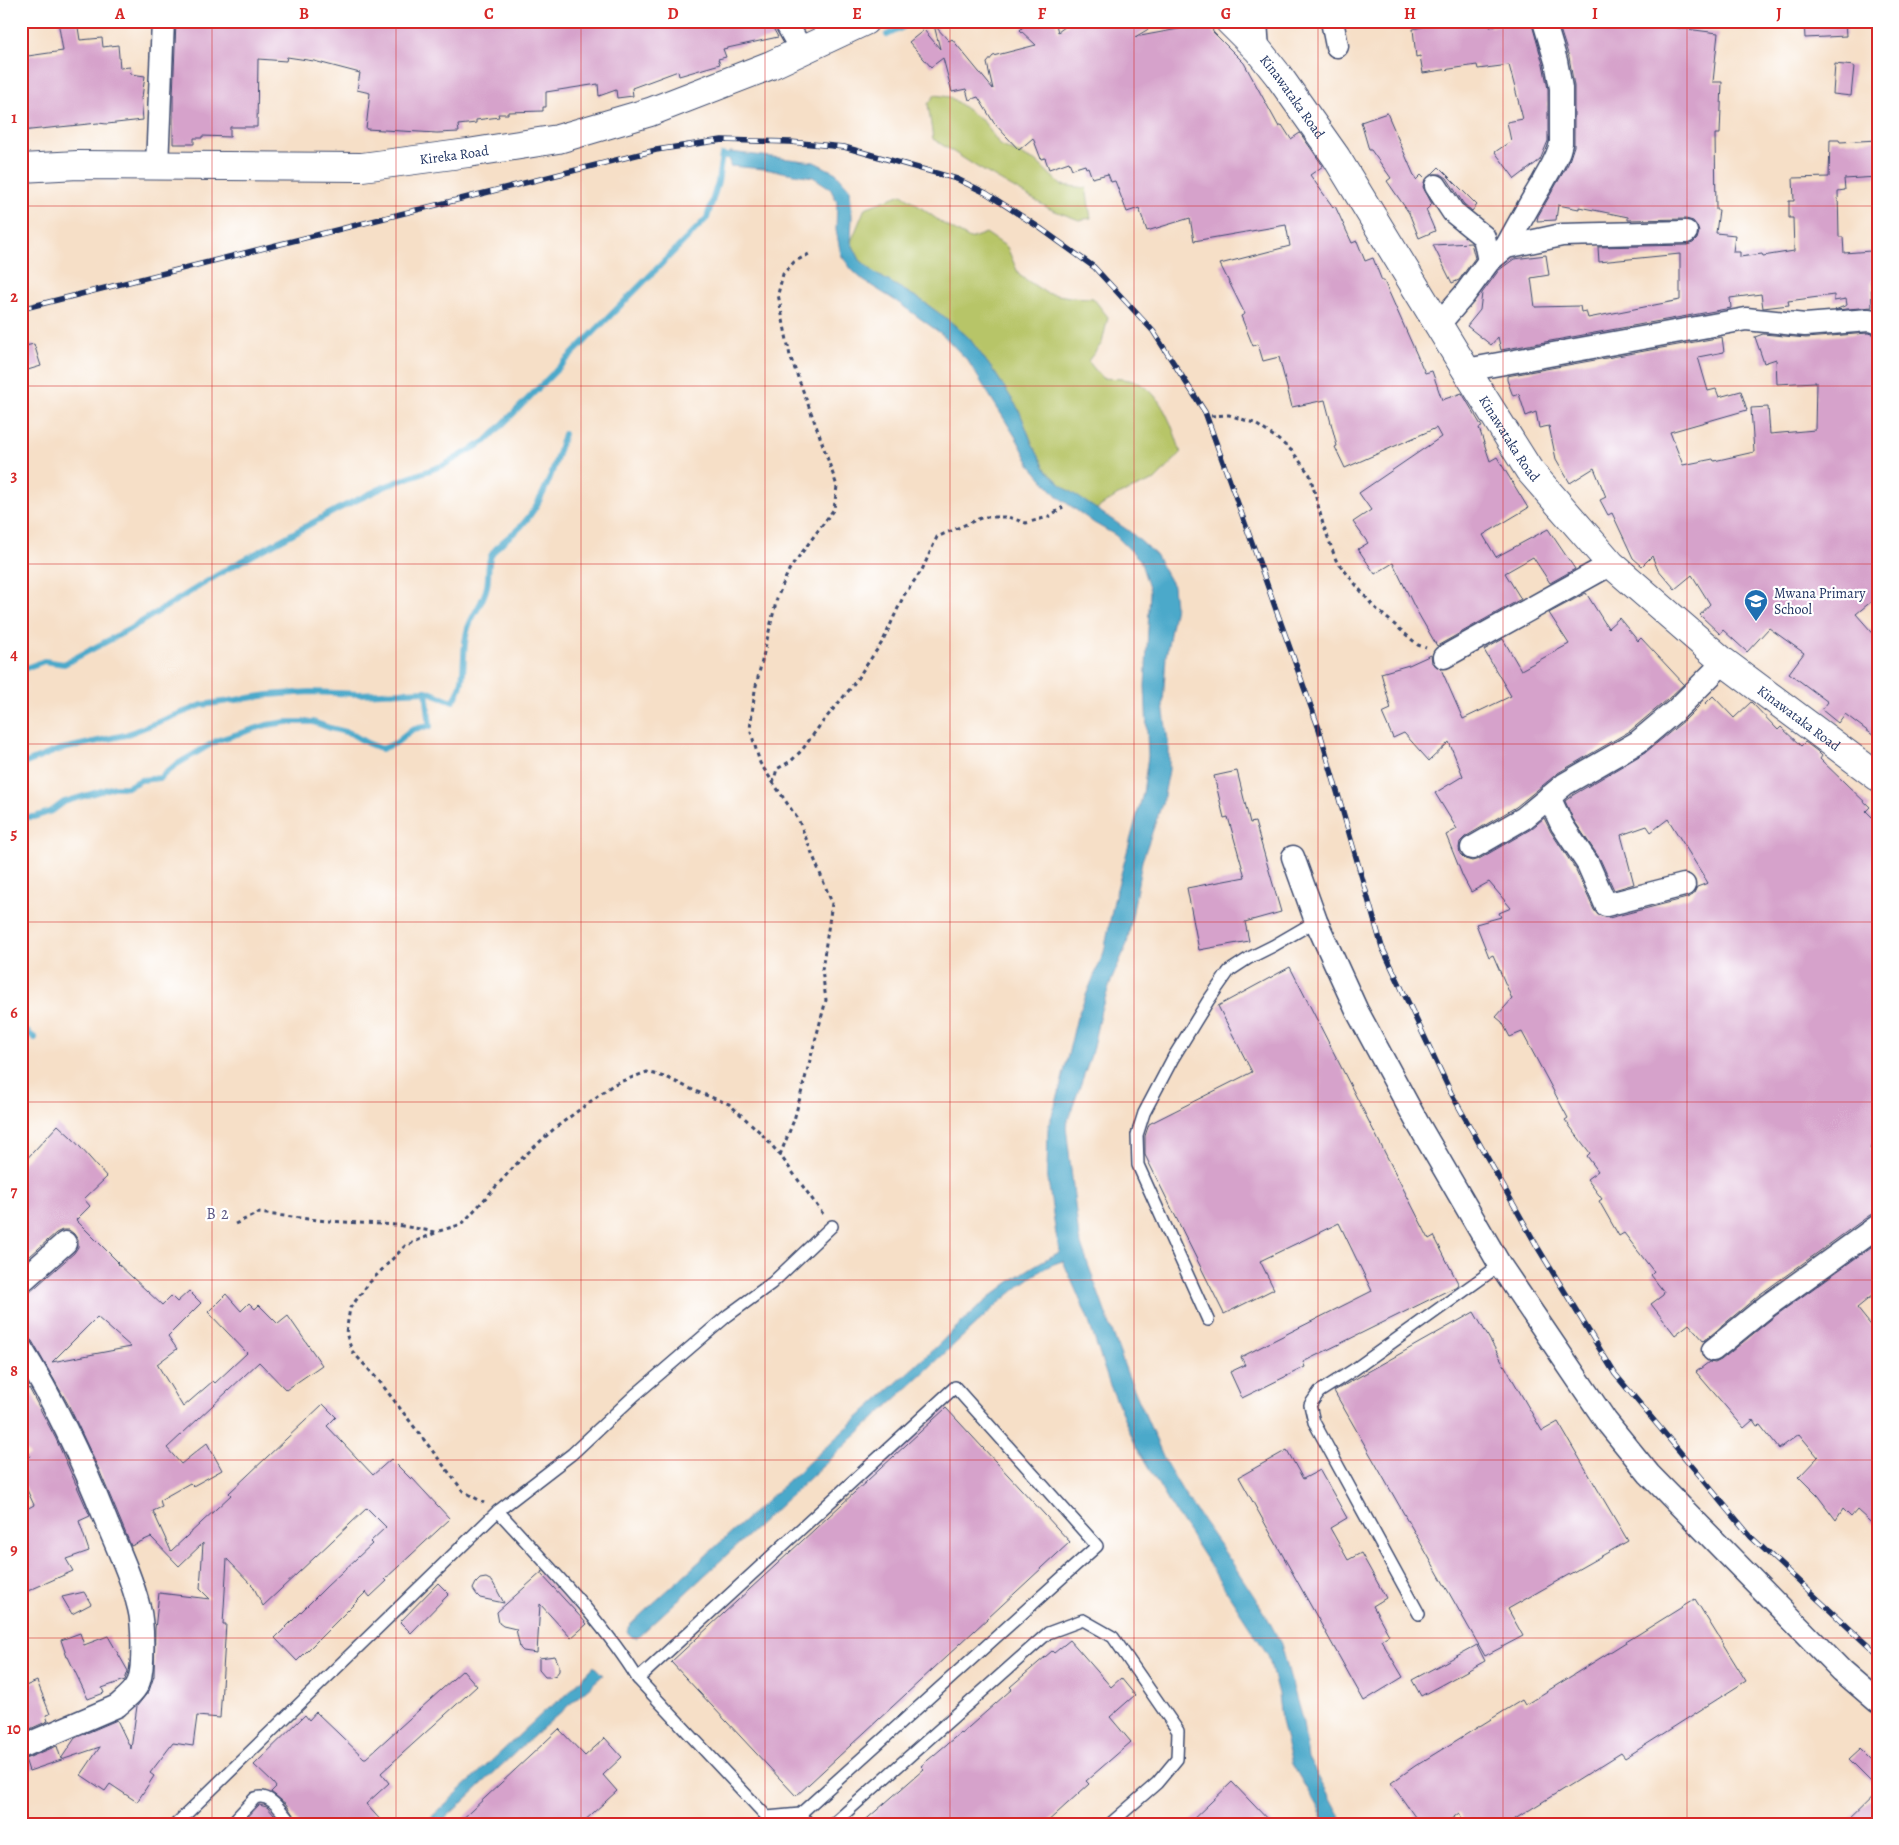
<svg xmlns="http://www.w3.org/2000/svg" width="1899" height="1845" viewBox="0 0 1899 1845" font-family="Alegreya,serif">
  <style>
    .green { fill: #b7c568; stroke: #697a63 }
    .water { fill: #4ba9ca; stroke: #336c94 }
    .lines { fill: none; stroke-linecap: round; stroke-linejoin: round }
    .stream { stroke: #4ba9ca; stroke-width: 6 }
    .building { fill: #d6a2cb; fill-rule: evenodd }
    .service-casing { stroke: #3c496e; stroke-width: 14 }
    .minor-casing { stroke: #3c496e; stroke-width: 25 }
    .tertiary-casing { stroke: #3c496e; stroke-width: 30 }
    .secondary-casing { stroke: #3c496e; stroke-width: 30 }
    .path { stroke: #3c496e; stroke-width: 3; stroke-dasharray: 4 4; stroke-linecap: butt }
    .service { stroke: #fff; stroke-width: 11 }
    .minor { stroke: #fff; stroke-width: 22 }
    .tertiary { stroke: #fff; stroke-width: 28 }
    .secondary { stroke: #fff; stroke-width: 28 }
    .rail-casing { stroke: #1b2f5e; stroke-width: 5.5 }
    .rail { stroke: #fff; stroke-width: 4; stroke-dasharray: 11; stroke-linecap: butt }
    .grid { fill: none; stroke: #d62828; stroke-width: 1; stroke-opacity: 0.55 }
    .labels { text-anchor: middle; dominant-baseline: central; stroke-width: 4.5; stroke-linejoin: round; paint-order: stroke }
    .street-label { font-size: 14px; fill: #1b2f5e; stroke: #fff }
    .poi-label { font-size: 14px; fill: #1b2f5e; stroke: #fff; text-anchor: start }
    .quarter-label { font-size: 16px; letter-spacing: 1px; fill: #5c5784; stroke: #fff }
    .neatline { fill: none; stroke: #d62828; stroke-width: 2 }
    .grid-label { font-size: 16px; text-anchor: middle; font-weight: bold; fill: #d62828 }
  </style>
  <rect width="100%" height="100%" fill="#fff"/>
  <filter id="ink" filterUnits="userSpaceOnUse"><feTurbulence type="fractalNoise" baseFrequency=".02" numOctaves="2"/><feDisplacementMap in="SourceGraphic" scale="10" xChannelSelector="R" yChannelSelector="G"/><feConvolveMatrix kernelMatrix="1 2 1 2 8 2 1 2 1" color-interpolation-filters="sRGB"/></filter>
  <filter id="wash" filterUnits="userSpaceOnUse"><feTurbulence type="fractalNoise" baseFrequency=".0096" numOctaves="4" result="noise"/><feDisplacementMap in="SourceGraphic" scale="20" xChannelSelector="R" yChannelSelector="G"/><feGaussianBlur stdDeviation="1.12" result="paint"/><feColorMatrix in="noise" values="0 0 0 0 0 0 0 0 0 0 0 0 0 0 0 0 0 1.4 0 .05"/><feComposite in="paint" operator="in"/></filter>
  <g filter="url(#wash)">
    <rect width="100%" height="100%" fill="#f6dfc7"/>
    <g class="green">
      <polygon points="935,95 950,97 984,122 1000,145 1037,162 1061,185 1086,188 1091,218 1079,220 1050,209 977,167 933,139 928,104"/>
      <path d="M902,194L945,225L970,239L986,233L1007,247L1019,275L1046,293L1070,297L1093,298L1108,317L1102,343L1088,361L1102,378C1111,379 1121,378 1129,380C1160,385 1173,428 1181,453L1155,480L1118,495L1095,510L1065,488L1046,470L1032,443L1019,410L995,373L969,338L951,322L921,300L876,274L860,260L851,242L865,208Z"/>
    </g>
    <g class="water">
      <path d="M730,152L814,162L836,173L850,189L852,216L851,242L860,260L876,274L921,300L951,322L969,338L995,373L1019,410L1032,443L1046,470L1065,488L1129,531L1155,554L1173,586L1175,606L1166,656L1163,705L1169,749V770L1163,801L1142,861L1127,944L1112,979L1101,1010L1091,1055L1066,1126L1079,1239L1127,1373L1166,1463L1188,1500L1233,1564L1265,1613L1281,1644L1303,1723L1308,1758L1344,1824H1327L1292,1764L1281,1721L1278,1694L1268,1655L1168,1501L1136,1446L1109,1383L1087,1316L1063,1261C1039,1267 1018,1288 999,1303L637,1638L632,1637L628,1633V1627L648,1608L936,1347C974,1310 1011,1275 1060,1252L1056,1235L1047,1173L1048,1128L1059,1093L1077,1017L1104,952L1114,900L1143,793L1148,756L1145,686L1150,591L1140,560L1115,535L1094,523L1057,496L1031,466L1018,441L968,361L943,335L896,301L864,281L852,270L841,255L836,230L837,202L830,188L813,177L764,169L730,166Z"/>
      <polygon points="594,1666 603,1675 519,1749 449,1815 438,1824 424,1824 547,1709 564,1697"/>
    </g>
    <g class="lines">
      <g class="stream">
        <polyline points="912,22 914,21"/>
        <polyline points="887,35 903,27"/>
        <polyline points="21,670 44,661 64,664 128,630 229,568 338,509 386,486 444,465 486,441 707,218 718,182 722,155 736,158"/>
        <path d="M21,765L58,750L125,735L202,705L269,695L310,692L359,694L426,691L453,701C469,681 460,652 468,628C473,613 484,602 487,586C489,577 487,564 491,556C497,543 514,535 523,524C545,499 555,465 564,434"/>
        <polyline points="21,817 34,817 52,811 64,802 114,787 127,787 141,780 160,778 174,766 218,740 267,725 287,722 313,722 330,728 350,733 367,743 382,749 396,743 413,729 430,726 426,691"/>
        <polyline points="21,1027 35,1038"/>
      </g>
    </g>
    <g id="blocks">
      <g class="building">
        <polygon points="58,21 77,21 80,40 102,38 103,47 118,45 120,68 130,67 131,74 145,76 142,97 141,97 143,120 107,124 98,123 21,131 21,57 63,51"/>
        <polygon points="304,21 318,27 320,21 719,21 720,25 743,21 769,21 778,37 723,49 726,57 718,59 720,64 679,76 678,71 632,88 633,96 617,98 616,90 599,96 598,84 546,92 546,107 543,107 543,111 508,112 508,114 498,114 499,117 476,120 476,123 458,125 459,132 437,133 366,129 370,93 357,90 360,73 314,61 287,57 286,61 258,59 257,127 230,127 230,137 202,136 202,138 194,138 194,144 173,144 173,97 176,22"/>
        <polygon points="1029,21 1055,21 1058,32 1073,21 1162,21 1135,37 1211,23 1213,32 1244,63 1279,127 1282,125 1291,139 1300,133 1312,150 1323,166 1310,175 1333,207 1335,206 1352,243 1357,241 1365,261 1373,258 1382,281 1384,281 1425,373 1432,371 1442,400 1462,393 1482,427 1479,428 1490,461 1497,457 1528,508 1483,535 1496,557 1548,529 1575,569 1550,583 1533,557 1505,573 1521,599 1437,646 1415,608 1393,563 1375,574 1358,549 1368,543 1353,522 1371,510 1359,493 1441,437 1436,428 1345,468 1335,447 1337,446 1325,400 1292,407 1279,357 1263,361 1258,344 1253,346 1241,316 1245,314 1220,264 1290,246 1286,225 1194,241 1190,218 1147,231 1139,208 1127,212 1115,181 1111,182 1108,174 1092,178 1088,167 1086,168 1085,165 1072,169 1069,162 1049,169 1045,158 1041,159 1033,138 1019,150 994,123 978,97 969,100 966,89 952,92 943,58 931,67 909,42 924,30 940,49 934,25 949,41 952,39 993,89 987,63 993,56 1036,45 1020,30"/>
        <polygon points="1449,21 1489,21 1490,27 1531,21 1543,64 1548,89 1548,141 1540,160 1515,179 1495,152 1511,141 1507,122 1523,119 1509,65 1478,69 1477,65 1423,73 1420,56 1416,57 1413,29"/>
        <polygon points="1579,21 1671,21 1671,27 1718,33 1713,82 1722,82 1720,134 1715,134 1716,210 1719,210 1716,233 1735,235 1733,252 1740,252 1740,257 1762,254 1763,256 1794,251 1793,218 1789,218 1789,201 1794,201 1793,178 1829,177 1830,140 1839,140 1840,142 1878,140 1878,177 1844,179 1845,190 1838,191 1839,237 1843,237 1844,253 1871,251 1874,281 1871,281 1872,307 1835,310 1847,305 1846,299 1834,301 1834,295 1788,301 1789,305 1763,308 1761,294 1730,298 1731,308 1501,350 1498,337 1491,345 1467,326 1480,310 1482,293 1499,270 1514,259 1546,255 1549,275 1531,278 1535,307 1580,306 1581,312 1586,311 1588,318 1680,300 1680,254 1599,262 1598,247 1687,245 1693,243 1697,239 1699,232 1697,226 1693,221 1686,219 1628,220 1628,217 1579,207 1579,209 1558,205 1556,220 1537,221 1538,216 1568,164 1574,146 1574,86 1569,57 1558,23"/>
        <polygon points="1804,21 1845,21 1846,36 1805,38"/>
        <polygon points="1835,64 1854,66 1851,96 1833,94"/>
        <polygon points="1387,113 1416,180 1421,175 1425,179 1423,187 1432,204 1426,210 1435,231 1419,238 1409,213 1387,181 1391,178 1371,150 1369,150 1361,122"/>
        <polygon points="1439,167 1477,205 1472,211 1463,203 1447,178 1441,174 1432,174"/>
        <polygon points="1471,243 1475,258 1459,280 1452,283 1433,245"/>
        <polygon points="1868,333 1878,335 1878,596 1856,614 1878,639 1878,739 1845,714 1838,723 1822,710 1828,702 1789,673 1804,653 1769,628 1747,652 1723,630 1720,634 1700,615 1710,604 1692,575 1675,589 1657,568 1652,556 1642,566 1633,558 1612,513 1608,515 1600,500 1606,497 1594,468 1570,483 1556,459 1549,426 1539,428 1536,412 1526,416 1519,394 1513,396 1507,380 1507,376 1722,337 1724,352 1698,357 1708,391 1716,389 1719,397 1741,391 1747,410 1670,432 1683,465 1713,459 1714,461 1754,452 1751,408 1768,407 1770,434 1815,430 1816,382 1777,384 1776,359 1764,363 1755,337 1763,334 1806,338"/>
        <polygon points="34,344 41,366 21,372 21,347"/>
        <polygon points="1586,593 1608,628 1619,618 1638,641 1641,638 1684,684 1667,700 1630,731 1558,773 1516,807 1465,837 1460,842 1459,848 1460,854 1465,859 1472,861 1479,859 1531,829 1544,818 1551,832 1576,870 1594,910 1598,915 1609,918 1687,898 1693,895 1697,887 1708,883 1668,819 1651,832 1647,826 1621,835 1634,884 1614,890 1600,859 1573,819 1565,801 1573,795 1646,752 1685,720 1702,703 1704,705 1713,696 1734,718 1751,702 1778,730 1781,727 1801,746 1805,742 1817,751 1822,756 1820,759 1870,807 1866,811 1878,823 1878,1143 1870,1148 1878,1159 1878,1213 1870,1215 1759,1295 1704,1341 1689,1324 1675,1335 1651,1304 1663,1295 1664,1292 1651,1275 1654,1272 1624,1233 1619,1236 1599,1201 1602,1199 1587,1179 1598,1171 1587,1156 1590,1153 1565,1120 1568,1118 1522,1032 1510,1037 1502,1022 1496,1017 1512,999 1493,955 1489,957 1476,924 1501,917 1499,913 1511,908 1489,882 1471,892 1463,877 1446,835 1457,829 1435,793 1463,776 1449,742 1429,761 1404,733 1393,738 1382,713 1391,709 1381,673 1409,665 1431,655 1432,663 1441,669 1463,719 1511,696 1484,650 1503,639 1521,670 1569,644 1549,613"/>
        <polygon points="1237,771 1250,823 1255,822 1281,912 1245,922 1249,941 1199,950 1187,888 1245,877 1228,817 1224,818 1214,776"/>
        <polygon points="1290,967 1429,1239 1434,1236 1459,1285 1303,1362 1305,1367 1242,1398 1230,1372 1245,1365 1241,1357 1372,1291 1339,1223 1260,1261 1274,1289 1224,1314 1145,1155 1145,1136 1149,1124 1252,1072 1218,1006"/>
        <path d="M58,1125L72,1138L107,1177L84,1199L90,1206L76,1220L118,1262L117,1263L162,1305L171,1296L177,1302L189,1291L201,1303L168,1336L177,1349L157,1364L183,1407L213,1381L215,1383L247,1353L208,1312L226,1294L241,1311L249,1303L255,1309L259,1305L278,1324L288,1316L322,1365L286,1390L259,1362L167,1448L181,1464L207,1443L222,1470L193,1486L190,1483L160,1500L162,1507L153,1511L171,1551L231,1495L229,1493L323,1404L336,1417L327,1426L373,1475L391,1459L411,1479L412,1478L450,1519L385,1579L387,1581L370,1597L366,1592L297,1661L275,1638L327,1586L372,1544L370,1542L386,1527L367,1508L263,1606L253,1586L227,1559L223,1624H226L220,1718L197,1716L193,1746L173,1743L150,1773L154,1776L137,1802L110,1784L105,1791L81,1775L100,1747L29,1771L25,1759L57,1746L61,1759L75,1738L117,1720L131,1749L137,1706L149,1691L154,1676L155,1629L159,1593L210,1599L200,1589L203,1543L179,1566L151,1537L131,1546L100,1472L69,1406L32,1341L21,1333V1295L30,1292L74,1253L78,1247V1240L74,1234L69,1230H62L56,1233L21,1264V1165ZM97,1317L131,1347L52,1362Z"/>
        <polygon points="1878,1242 1878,1291 1857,1308 1878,1334 1878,1529 1857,1510 1851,1517 1843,1509 1836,1520 1817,1495 1799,1477 1818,1457 1799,1434 1779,1449 1760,1425 1757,1426 1753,1420 1744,1428 1696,1372 1709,1362 1715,1363 1721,1360 1775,1316"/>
        <polygon points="1474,1312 1542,1431 1558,1422 1628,1541 1508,1609 1523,1636 1485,1656 1334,1391"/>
        <polygon points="29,1388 56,1439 90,1516 79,1521 89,1551 66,1559 73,1571 21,1594 21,1512 34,1505 21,1477 21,1460 30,1456 21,1442 21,1394"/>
        <polygon points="946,1408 1070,1542 796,1796 671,1662"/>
        <polygon points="1287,1450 1303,1479 1320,1470 1347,1518 1330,1528 1348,1560 1361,1553 1386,1598 1373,1606 1389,1635 1381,1640 1403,1677 1364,1701 1239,1477"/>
        <polygon points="543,1571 542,1575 587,1624 571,1638 540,1604 537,1653 523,1651 520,1648 516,1629 503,1626 499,1623 497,1612"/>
        <polygon points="486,1578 492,1581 504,1603 480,1598 477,1595 473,1589 476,1583 480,1579"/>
        <polygon points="438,1583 449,1594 411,1633 400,1622"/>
        <polygon points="84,1592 91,1604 72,1614 62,1597"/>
        <polygon points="1695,1599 1746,1681 1625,1758 1621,1753 1507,1824 1465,1824 1459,1813 1445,1824 1420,1824 1391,1783 1415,1766 1522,1700 1525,1705"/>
        <polygon points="80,1633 84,1645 108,1636 128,1671 125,1680 102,1688 104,1693 88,1699 68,1657 67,1657 61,1640"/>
        <polygon points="1070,1640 1111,1687 1121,1678 1135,1695 1110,1717 1131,1742 1086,1781 1089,1784 1045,1824 861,1824 924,1769 921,1766 960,1733 961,1734 1012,1689 1010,1687 1052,1651 1054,1653"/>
        <polygon points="1477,1645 1485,1661 1421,1696 1412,1680"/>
        <polygon points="555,1656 559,1665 559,1671 556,1675 550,1677 545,1677 539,1670 539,1658"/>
        <polygon points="463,1670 477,1686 381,1773 389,1783 366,1804 384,1824 299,1824 286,1804 271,1792 276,1787 273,1783 254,1765 305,1715 309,1720 316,1712 364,1758 366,1758"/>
        <polygon points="37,1681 50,1714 46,1715 48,1721 21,1733 21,1688"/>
        <polygon points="559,1729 585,1756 605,1738 622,1757 603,1775 617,1791 581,1824 457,1824"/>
        <polygon points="1861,1749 1878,1766 1878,1789 1849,1760"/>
        <polygon points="1232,1782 1272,1824 1188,1824"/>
        <polygon points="1878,1792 1878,1824 1845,1824"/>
        <polygon points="259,1805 267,1807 282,1824 241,1824"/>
      </g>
    </g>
  </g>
  <g filter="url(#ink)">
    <use href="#blocks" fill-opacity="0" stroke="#3c496e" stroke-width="1"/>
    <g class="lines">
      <g class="service-casing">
        <g id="service">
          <polyline points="1208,1320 1138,1165 1137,1135 1144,1113 1173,1058 1208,1001 1229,971 1249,958 1273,946 1316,921"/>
          <polygon points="955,1387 1097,1546 800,1814 767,1817 638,1679"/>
          <polyline points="1419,1614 1314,1422 1310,1405 1319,1392 1355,1369 1500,1265"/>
          <path d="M638,1679C602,1620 545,1563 498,1511L572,1454L635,1395L727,1316L772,1283L832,1226"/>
          <polyline points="800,1814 809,1824"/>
          <polyline points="176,1824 498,1511"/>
          <path d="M231,1824L255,1798C271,1792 282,1813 292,1824"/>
          <polyline points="833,1824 1048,1633 1083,1620 1113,1637 1178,1731 1177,1759 1157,1783 1110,1824"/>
        </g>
      </g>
      <g class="minor-casing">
        <g id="minor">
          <polyline points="785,21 802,51"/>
          <polyline points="1256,21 1258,50"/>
          <polyline points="1332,21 1337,46"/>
          <polyline points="157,166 163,21"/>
          <polyline points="1436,186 1453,212 1484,237 1489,261"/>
          <path d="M1506,247C1518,225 1530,203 1543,182C1550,169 1558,158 1561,143V88L1556,61L1544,21"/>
          <polyline points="1438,325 1464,295 1489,261 1506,247 1562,235 1686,232"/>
          <polyline points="1466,370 1746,319 1805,325 1869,320 1878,322"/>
          <polyline points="1444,657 1611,564"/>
          <polyline points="1549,797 1562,825 1588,864 1606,905 1684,885"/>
          <polyline points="1472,848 1524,818 1565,784 1638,742 1676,710 1724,662"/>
          <polyline points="1293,857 1316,921 1357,1011 1417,1122 1500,1265 1606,1421 1649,1474 1842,1671 1878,1702"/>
          <polyline points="21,1282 65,1243"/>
          <path d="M21,1348C56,1404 83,1462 107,1523C119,1551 132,1579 139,1608C143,1623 144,1666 139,1681C136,1691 125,1699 117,1706L21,1747"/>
          <polyline points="1713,1350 1767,1306 1878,1226"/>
        </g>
      </g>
      <g class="tertiary-casing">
        <g id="tertiary">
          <path id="s1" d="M1229,21L1258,50L1278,75L1336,157L1466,370L1529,470L1611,564L1724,662L1878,777"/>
        </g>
      </g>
      <g class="secondary-casing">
        <g id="secondary">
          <path id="s2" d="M21,168L78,165L362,167L468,153L558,139L650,112L771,65L865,21"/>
        </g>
      </g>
      <g class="path">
        <polyline points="1211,416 1229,415 1254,423 1275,437 1292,451 1310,475 1323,524 1336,560 1373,606 1418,645 1426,648"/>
        <polyline points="773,783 777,769 791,761 802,750 821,724 850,689 883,641 904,595 922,570 937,537 983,517 1008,517 1026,523 1048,517 1063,507"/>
        <polyline points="780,1155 794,1120 826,1000 822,970 832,903 799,821 760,763 750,729 755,690 777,598 789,570 834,509 837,486 818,431 790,356 778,294 783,274 794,262 811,253"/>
        <polyline points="235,1224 258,1213 326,1221 397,1225 436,1232 462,1224 520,1160 555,1128 614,1084 647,1072 668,1078 695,1091 729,1104 761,1133 780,1155 823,1214"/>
        <polyline points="435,1233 405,1246 370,1282 350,1308 346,1333 352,1351 380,1382 463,1491 484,1503"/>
      </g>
      <use href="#service" class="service"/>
      <use href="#minor" class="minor"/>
      <use href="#tertiary" class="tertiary"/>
      <use href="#secondary" class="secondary"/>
      <g class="rail-casing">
        <polyline id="rail" points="21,309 656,150 722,140 790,142 844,147 957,179 986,193 1040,228 1094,267 1153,331 1205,412 1319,729 1382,947 1451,1093 1538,1248 1615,1374 1751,1537 1878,1655"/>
      </g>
      <use href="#rail" class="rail"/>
    </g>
  </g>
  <path class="grid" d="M212,21V1824M396,21V1824M581,21V1824M765,21V1824M950,21V1824M1134,21V1824M1318,21V1824M1503,21V1824M1687,21V1824M21,206H1878M21,386H1878M21,564H1878M21,744H1878M21,922H1878M21,1102H1878M21,1280H1878M21,1460H1878M21,1638H1878"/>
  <defs>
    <g id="school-pin" transform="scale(1.25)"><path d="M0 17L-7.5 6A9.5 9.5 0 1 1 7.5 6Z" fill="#1f6fb2" stroke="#fff"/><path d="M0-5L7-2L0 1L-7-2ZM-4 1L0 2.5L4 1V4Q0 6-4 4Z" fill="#fff"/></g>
  </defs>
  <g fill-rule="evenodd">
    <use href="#school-pin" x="1756" y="601"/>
  </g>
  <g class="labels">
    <g class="street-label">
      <text stroke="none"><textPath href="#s1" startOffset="99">Kinawataka Road</textPath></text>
      <text stroke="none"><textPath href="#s2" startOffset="434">Kireka Road</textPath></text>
      <text stroke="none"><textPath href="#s1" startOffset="504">Kinawataka Road</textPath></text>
      <text stroke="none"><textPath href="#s1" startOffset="909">Kinawataka Road</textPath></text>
    </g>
    <g class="poi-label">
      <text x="1774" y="593">Mwana Primary<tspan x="1774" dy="16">School</tspan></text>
    </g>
    <g class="quarter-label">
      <text x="218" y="1214">B 2</text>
    </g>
  </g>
  <rect width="1899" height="1845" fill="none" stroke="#fff" stroke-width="55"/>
  <rect x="28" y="28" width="1844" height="1790" class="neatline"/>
  <g class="grid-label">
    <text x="120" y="19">A</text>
    <text x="304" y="19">B</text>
    <text x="489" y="19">C</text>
    <text x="673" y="19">D</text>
    <text x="857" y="19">E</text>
    <text x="1042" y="19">F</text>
    <text x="1226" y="19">G</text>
    <text x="1410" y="19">H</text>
    <text x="1595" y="19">I</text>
    <text x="1779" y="19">J</text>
    <text x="14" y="123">1</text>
    <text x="14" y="302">2</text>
    <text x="14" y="481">3</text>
    <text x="14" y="660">4</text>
    <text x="14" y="839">5</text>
    <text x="14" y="1018">6</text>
    <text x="14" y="1197">7</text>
    <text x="14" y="1376">8</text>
    <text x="14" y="1555">9</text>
    <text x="14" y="1734">10</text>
  </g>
</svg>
